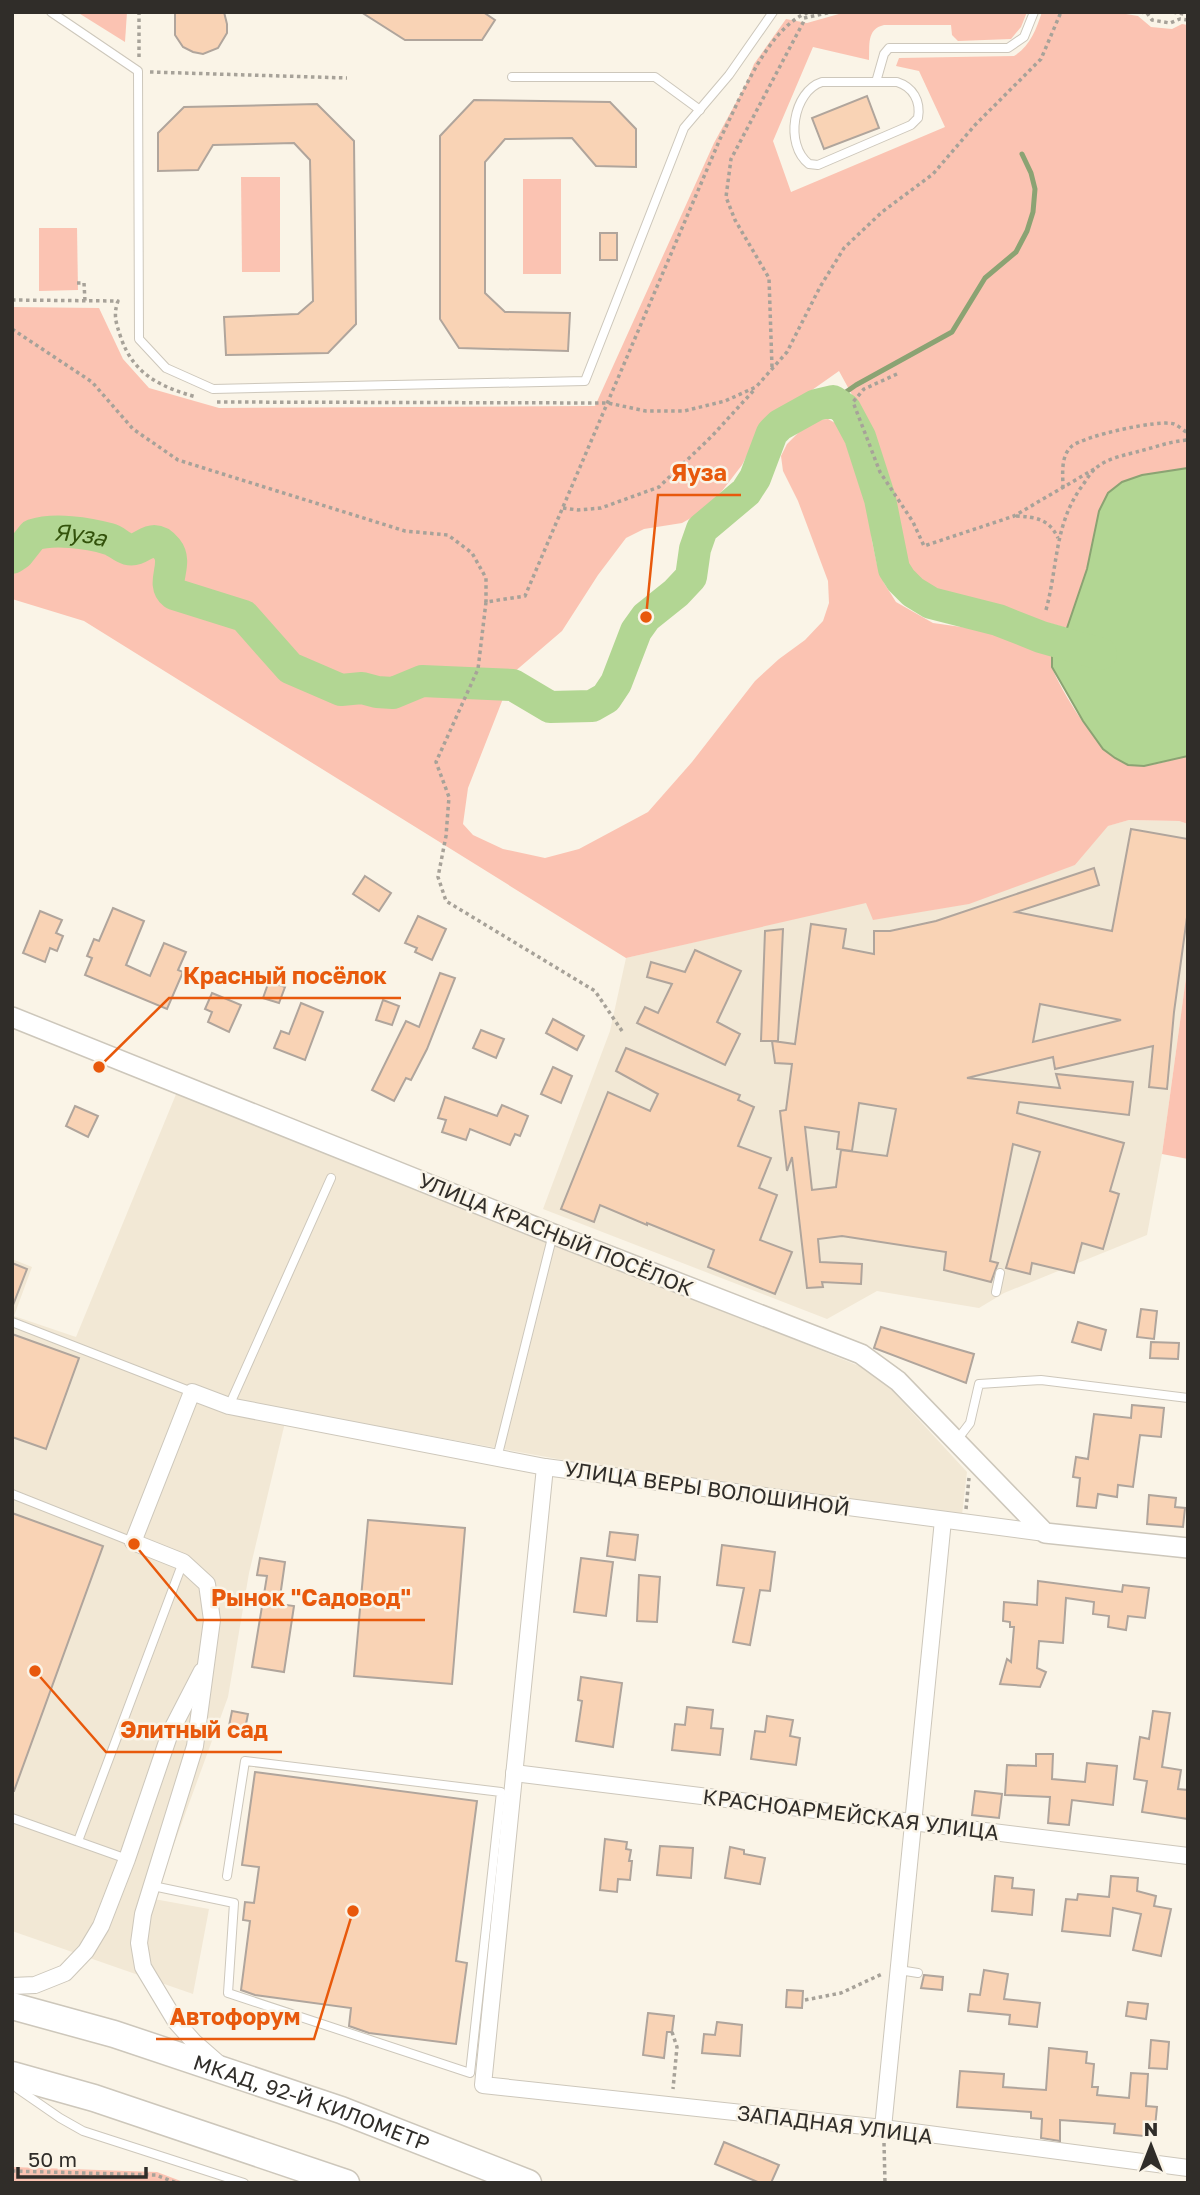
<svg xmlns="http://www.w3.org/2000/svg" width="1200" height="2195" viewBox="0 0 1200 2195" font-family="'Golos Text',sans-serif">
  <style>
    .built { fill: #f2e8d5 }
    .green { fill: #fbc3b2 }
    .water { fill: #b2d693; stroke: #8ba373; stroke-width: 2 }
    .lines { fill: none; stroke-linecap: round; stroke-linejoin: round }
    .stream { stroke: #8ba373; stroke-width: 5 }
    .river { stroke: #b2d693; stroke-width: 32 }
    .building { fill: #f9d3b5; stroke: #b0a59c; stroke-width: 2; fill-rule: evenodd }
    .service-casing { stroke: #cdc7bb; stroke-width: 10 }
    .minor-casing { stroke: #cdc7bb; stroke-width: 18 }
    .tertiary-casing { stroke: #cdc7bb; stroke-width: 22 }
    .trunk-casing { stroke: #cdc7bb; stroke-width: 29 }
    .path { stroke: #a7a299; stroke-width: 3.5; stroke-dasharray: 3.5 3.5; stroke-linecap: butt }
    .service { stroke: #fff; stroke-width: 8 }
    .minor { stroke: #fff; stroke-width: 16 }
    .tertiary { stroke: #fff; stroke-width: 19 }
    .trunk { stroke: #fff; stroke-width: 26 }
    .labels { text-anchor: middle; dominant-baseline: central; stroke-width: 5; stroke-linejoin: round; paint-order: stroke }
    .street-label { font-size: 21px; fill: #302d29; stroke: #faf4e7 }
    .water-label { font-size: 23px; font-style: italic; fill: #33520b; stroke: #faf4e7 }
    .leader { fill: none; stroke: #e8590c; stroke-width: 2.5 }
    .callout-dot { fill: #e8590c; stroke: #faf4e7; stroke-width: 2.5 }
    .callout-label { font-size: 23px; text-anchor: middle; font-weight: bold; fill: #e8590c; stroke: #faf4e7; stroke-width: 5; stroke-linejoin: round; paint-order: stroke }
  </style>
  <rect width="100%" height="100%" fill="#faf4e7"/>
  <g class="built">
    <polygon points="1129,820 1179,821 1188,824 1188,963 1162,1154 1147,1235 1004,1293 979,1308 877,1291 827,1319 543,1209 610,1031 626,958 866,902 1075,865 1107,826"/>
    <polygon points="179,1087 859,1366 885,1383 967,1472 962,1515 607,1468 288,1410 249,1573 228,1697 154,1899 209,1909 193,1994 12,1931 12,1259 32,1267 14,1316 76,1337"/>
  </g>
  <g class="green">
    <polygon points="77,12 127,12 125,42"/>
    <path d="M846,12H1027L1021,27L1011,39L958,41L952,35L951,25H884C866,29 870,46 869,60L813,47L773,141L791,192L945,127L919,71L896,66L899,58L1014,56C1030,46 1036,30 1042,12H1114L1138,16L1151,27L1172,29L1182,24L1188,25V468L1108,493L1099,511L1087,569L1067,628L944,595L920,584L909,569L885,476L857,404L839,371L778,414L757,436L742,465L722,491L700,513L682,523L644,529L626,538L598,575L562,631L513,673L468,788L463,824L473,835L503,849L545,858L579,849L648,812L692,762L755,681L779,659L805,640L823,621L829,603L828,581L798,501L783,471L781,456L787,444L798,433L816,420L828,419L837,424L851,447L867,487L872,541L877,564L884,583L896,602L933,623L997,632L1052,654C1052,659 1051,665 1053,670C1063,694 1103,760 1129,765C1147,769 1170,760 1188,756V824L1179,821L1129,820L1108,826L1075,865L969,904L873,920L866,903L626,958L84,621L12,599V307L99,308L123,359L149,388L219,408L595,406L714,143L746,84L754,64L786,19L807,23Z"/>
    <polygon points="241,177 280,177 280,272 242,272"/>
    <rect x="523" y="179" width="38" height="95"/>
    <polygon points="39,228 77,228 78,290 39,291"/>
    <polygon points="1188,963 1188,1159 1162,1154"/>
    <polygon points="12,2167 157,2172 186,2183 12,2183"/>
  </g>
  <polygon class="water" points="1188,468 1188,756 1144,766 1128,765 1115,758 1103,749 1083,721 1052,667 1052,654 1067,628 1087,569 1099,511 1108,493 1122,482 1142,475"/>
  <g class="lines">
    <polyline class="stream" points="833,401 856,385 952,332 985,278 1016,252 1027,231 1033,212 1035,189 1031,173 1022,154"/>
    <path class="river" id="s1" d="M12,558L18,554L33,535C54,528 88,533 109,539C116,541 121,547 128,549C143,553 151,529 167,549C179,564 160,583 174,594L244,616L290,668L341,690L362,688L377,692L393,693L422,681L513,685L550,707L592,706L606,698L616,683L636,631L646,617L676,593L691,577L695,549L702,529L746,492L755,478L772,433L780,425L816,405L833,401L845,409L860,437L880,499L894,569L901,580L913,592L931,603L998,620L1041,637L1101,654"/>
  </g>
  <g class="building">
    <polygon points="175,12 224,12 227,24 227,33 218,48 203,54 193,52 183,47 175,35"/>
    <polygon points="361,12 483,12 495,20 482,40 405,40"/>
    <polygon points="867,96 879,128 824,149 812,118"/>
    <polygon points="474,100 610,102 636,129 636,167 596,166 572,138 505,139 485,162 485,293 505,312 570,313 568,351 459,348 440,319 440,136"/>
    <polygon points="317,104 354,141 356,324 328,353 226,355 224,317 298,314 313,301 310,160 294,143 213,145 198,170 158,171 158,133 184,107"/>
    <rect x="600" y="233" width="17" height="27"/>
    <path d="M1131,829L1188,839V910L1174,1012L1167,1089L1149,1087L1153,1046L1055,1069L1053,1057L967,1078L1060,1088L1056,1074L1133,1082L1129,1115L1019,1102L1017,1113L1124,1143L1110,1191L1119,1194L1103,1249L1082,1243L1074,1273L1032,1263L1030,1274L1006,1268L1040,1152L1013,1144L990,1261L998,1263L991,1282L944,1270L946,1252L842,1236L818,1239L820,1262L862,1264L861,1284L822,1282L823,1287L807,1288L792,1157L787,1171L780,1111L786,1110L792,1064L775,1063L772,1041H761L765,931L783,929L778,1041H773L795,1044L811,924L846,929L843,948L874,954V931H890L936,921L1094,868L1099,885L1016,912L1112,931ZM1040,1004L1121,1020L1033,1042ZM859,1103L896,1109L887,1156L841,1150L836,1187L812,1190L805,1127L839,1132L837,1149L852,1151Z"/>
    <polygon points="365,876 391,893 379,911 353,894"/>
    <polygon points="113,908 144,921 126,965 150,976 164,943 186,952 178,970 183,972 167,1009 85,975 92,958 87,956 94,939 99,941"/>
    <polygon points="40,911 62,920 56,933 63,936 57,951 50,948 45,962 23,953"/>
    <polygon points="418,916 446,929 432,960 415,952 417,948 405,943"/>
    <polygon points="695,950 741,971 717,1022 740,1034 725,1065 637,1023 645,1007 658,1013 672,984 647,977 651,962 685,972"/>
    <polygon points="440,973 455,978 427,1049 411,1080 406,1078 394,1101 372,1090 406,1021 419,1027"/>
    <polygon points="269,981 285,987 279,1003 263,998"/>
    <polygon points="212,993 241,1005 229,1032 208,1022 212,1012 205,1009"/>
    <polygon points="383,1000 399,1006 392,1025 376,1020"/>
    <polygon points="301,1003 323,1012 305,1060 274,1048 281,1031 289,1034"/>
    <polygon points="553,1019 584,1036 577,1050 546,1033"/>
    <polygon points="481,1030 504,1039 496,1058 473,1048"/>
    <polygon points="626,1048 740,1095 738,1100 754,1107 738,1146 771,1158 759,1188 777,1195 760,1240 792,1252 775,1294 708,1267 714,1250 647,1223 647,1225 600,1205 594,1222 561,1209 608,1092 650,1111 658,1094 616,1071"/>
    <polygon points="553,1067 572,1076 561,1103 541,1094"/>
    <polygon points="445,1097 497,1116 502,1105 528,1116 520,1136 515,1134 510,1145 470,1129 466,1140 442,1132 446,1120 438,1118"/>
    <polygon points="75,1106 98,1116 88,1137 66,1126"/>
    <polygon points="12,1263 27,1269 13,1305 12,1304"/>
    <polygon points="1141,1309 1157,1311 1154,1339 1137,1337"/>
    <polygon points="1078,1322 1106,1330 1101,1350 1072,1342"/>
    <polygon points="881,1327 974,1354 966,1383 874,1348"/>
    <polygon points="12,1334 79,1358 46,1449 12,1437"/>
    <polygon points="1151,1342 1179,1343 1178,1359 1150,1358"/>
    <polygon points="1132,1405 1164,1408 1161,1437 1140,1435 1133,1487 1118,1485 1117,1497 1098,1494 1096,1508 1077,1506 1080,1478 1073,1477 1076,1457 1088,1459 1094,1414 1131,1418"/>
    <polygon points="1149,1495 1176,1498 1175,1507 1185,1508 1183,1527 1147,1524"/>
    <polygon points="12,1513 103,1546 14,1791 12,1791"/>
    <polygon points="368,1520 465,1528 452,1684 354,1676"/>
    <polygon points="610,1532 638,1535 635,1560 607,1556"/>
    <polygon points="722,1545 775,1552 770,1591 760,1590 750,1645 733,1642 744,1588 717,1585"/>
    <polygon points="260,1558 285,1562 279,1604 294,1606 284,1672 252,1667 267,1576 257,1575"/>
    <polygon points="581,1558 613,1562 606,1616 574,1612"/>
    <polygon points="639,1575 660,1577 657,1622 637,1621"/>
    <polygon points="1038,1581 1122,1592 1123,1585 1149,1588 1145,1618 1128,1616 1126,1630 1108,1627 1109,1616 1093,1614 1094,1602 1066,1598 1063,1643 1039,1641 1037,1668 1046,1672 1040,1687 1000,1684 1007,1659 1011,1662 1014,1627 1010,1627 1010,1622 1003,1621 1004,1602 1037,1605"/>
    <polygon points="581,1677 622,1683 613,1747 576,1741 582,1701 578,1700"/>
    <polygon points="687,1707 713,1710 711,1728 723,1729 720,1755 672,1750 675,1724 685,1725"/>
    <polygon points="232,1711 248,1714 244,1734 228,1731"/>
    <polygon points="1153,1711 1170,1713 1162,1767 1181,1770 1178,1789 1188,1790 1188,1819 1142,1812 1147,1781 1134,1779 1140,1737 1149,1739"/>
    <polygon points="767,1716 793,1720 790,1736 800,1738 796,1765 751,1759 755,1731 765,1732"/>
    <polygon points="1036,1754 1053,1754 1052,1779 1085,1782 1087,1763 1117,1766 1113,1805 1072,1800 1069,1825 1048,1823 1050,1797 1005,1795 1007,1765 1036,1766"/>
    <polygon points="255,1772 477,1801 456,1961 467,1963 456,2044 369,2033 349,2026 351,2008 255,1995 241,1990 250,1921 243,1920 245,1902 254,1903 259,1867 242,1865"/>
    <polygon points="975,1791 1002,1794 999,1818 972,1815"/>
    <polygon points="605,1839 627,1842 626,1849 631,1850 629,1861 632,1861 630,1880 618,1879 617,1892 600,1890"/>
    <polygon points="660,1846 693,1848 691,1878 657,1875"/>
    <polygon points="730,1847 744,1850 744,1854 765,1858 760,1884 725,1878"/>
    <polygon points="995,1876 1013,1878 1012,1888 1034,1890 1032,1915 992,1911"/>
    <polygon points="1111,1876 1138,1878 1137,1891 1156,1896 1154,1906 1171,1909 1161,1956 1133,1950 1141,1914 1113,1908 1110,1936 1062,1931 1066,1899 1077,1900 1078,1894 1109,1897"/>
    <polygon points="984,1970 1008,1974 1004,1999 1040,2003 1037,2027 1009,2024 1010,2015 968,2011 970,1994 980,1995"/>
    <polygon points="924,1975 943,1977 942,1990 921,1988"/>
    <polygon points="787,1990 803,1991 802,2008 786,2007"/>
    <polygon points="1128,2002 1148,2004 1146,2019 1126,2016"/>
    <polygon points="648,2013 674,2016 672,2032 667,2032 664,2058 643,2055"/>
    <polygon points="717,2022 742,2025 740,2056 702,2053 704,2034 715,2035"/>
    <polygon points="1151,2040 1169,2042 1167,2069 1149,2068"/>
    <polygon points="1049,2048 1087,2052 1086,2063 1094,2064 1092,2087 1098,2087 1097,2095 1129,2098 1131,2073 1148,2074 1146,2106 1157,2107 1154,2137 1114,2133 1115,2124 1060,2120 1060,2141 1041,2138 1042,2119 1031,2118 1031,2112 957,2107 960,2071 1004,2074 1003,2087 1046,2090"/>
    <polygon points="724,2142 779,2165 771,2183 760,2183 715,2164"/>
  </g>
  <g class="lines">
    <g class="service-casing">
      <g id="service">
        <polyline points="51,12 138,71 139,339 166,368 213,389 585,381 684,128 729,75 773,12"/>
        <polyline points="512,77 655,77 700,110"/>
        <path d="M822,82H897C913,87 921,101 918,118L911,125L818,165L809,164C784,145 793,91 822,82Z"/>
        <polyline points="876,82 884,54 889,48 1008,48 1024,37 1034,12"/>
        <polyline points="996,1292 1000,1273"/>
        <polyline points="12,1322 192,1392"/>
        <polyline points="229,1406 331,1178"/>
        <polyline points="957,1440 970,1423 979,1384 1041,1380 1188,1398"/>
        <polyline points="497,1458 553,1234"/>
        <polyline points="12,1494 133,1542"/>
        <polyline points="12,1818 127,1859"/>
        <polyline points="78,1841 183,1562"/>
        <polyline points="153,1886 234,1903 228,1993 470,2073 501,1792 245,1761 227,1876"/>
        <polyline points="899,1970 918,1973"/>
        <polyline points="18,2089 60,2118 83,2131 244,2183"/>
      </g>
    </g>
    <g class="minor-casing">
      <g id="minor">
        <polyline points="545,1467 483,2085 883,2128 1188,2168"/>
        <polyline points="514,1773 1188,1856"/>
        <polyline points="12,1986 35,1985 65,1973 86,1951 101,1926 127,1859 170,1733 202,1671"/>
        <polyline points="218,2063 194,2042 176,2022 143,1967 139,1943 143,1914 195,1746 212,1620 207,1584 183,1562 133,1542 192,1392 229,1406 545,1467 1045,1533"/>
        <polyline points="883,2128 943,1520"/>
      </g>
    </g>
    <g class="tertiary-casing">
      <polyline id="tertiary" points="12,1017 553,1234 861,1354 898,1381 1045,1533 1188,1548"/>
    </g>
    <g class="trunk-casing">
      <g id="trunk">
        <path id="s2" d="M12,2006L114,2034L341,2110L528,2183"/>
        <polyline points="12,2075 94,2098 346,2183"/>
      </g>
    </g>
    <g class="path">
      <polyline points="1140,12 1147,13 1152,20 1170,23 1180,19 1188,20"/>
      <polyline points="1173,12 1188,15"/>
      <polyline points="804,18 832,12"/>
      <polyline points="139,57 139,12"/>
      <polyline points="150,72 347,78"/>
      <polyline points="77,283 84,283 85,301"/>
      <path d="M12,300L118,301C113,315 116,323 121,338C134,375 161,387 196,397"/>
      <polyline points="12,329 92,382 133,429 178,460 405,531 448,535 472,553 486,578 486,602"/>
      <polyline points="772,367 769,278 735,220 726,197 731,159 805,19"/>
      <polyline points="897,374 864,389 853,402 880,472 913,522 924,546 1014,516 1096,468"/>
      <polyline points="217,402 608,403 646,411 684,411 725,401 756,387 787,352 820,287 844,248 882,212 933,174 975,125 1041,59 1061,12"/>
      <path d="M1063,488C1063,475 1060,456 1072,446C1084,436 1159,419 1174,424C1179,426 1184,431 1188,433"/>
      <polyline points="563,508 578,510 601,508 659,487 712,436 755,389"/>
      <path d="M1016,516C1036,517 1049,519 1058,538"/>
      <path d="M1046,610C1058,566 1054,525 1082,486C1086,481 1090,473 1095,469C1106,458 1126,455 1140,451C1156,447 1171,441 1188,440"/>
      <path d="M622,1031L595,991L446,901L438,877L446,836L449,797L436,762L478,669L486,602L525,596L720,139C739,102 767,27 809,12"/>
      <polyline points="966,1509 969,1478"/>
      <polyline points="805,2000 841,1993 882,1974"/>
      <polyline points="672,2032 677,2047 673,2089"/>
      <polyline points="884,2143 885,2183"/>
      <polyline points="12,2171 156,2175 177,2183"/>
    </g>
    <use href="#service" class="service"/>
    <use href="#minor" class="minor"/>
    <use href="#tertiary" class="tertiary"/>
    <use href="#trunk" class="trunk"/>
  </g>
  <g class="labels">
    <g class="street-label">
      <text transform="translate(556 1234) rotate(22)">УЛИЦА КРАСНЫЙ ПОСЁЛОК</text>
      <text transform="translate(707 1488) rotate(8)">УЛИЦА ВЕРЫ ВОЛОШИНОЙ</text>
      <text transform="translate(851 1814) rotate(7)">КРАСНОАРМЕЙСКАЯ УЛИЦА</text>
      <text stroke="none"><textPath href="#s2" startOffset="315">МКАД, 92-Й КИЛОМЕТР</textPath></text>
      <text transform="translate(835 2124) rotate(7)">ЗАПАДНАЯ УЛИЦА</text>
    </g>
    <g class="water-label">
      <text stroke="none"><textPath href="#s1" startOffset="79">Яуза</textPath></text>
    </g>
  </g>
  <path class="leader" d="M646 617L658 495H741M99 1067L169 998H401M134 1544L197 1620H425M35 1671L106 1752H282M353 1911L314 2039H156"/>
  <g class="callout-dot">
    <circle cx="646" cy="617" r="7"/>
    <circle cx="99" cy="1067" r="7"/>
    <circle cx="134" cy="1544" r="7"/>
    <circle cx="35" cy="1671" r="7"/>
    <circle cx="353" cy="1911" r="7"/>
  </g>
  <g class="callout-label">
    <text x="699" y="481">Яуза</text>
    <text x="285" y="984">Красный посёлок</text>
    <text x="311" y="1606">Рынок "Садовод"</text>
    <text x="194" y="1738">Элитный сад</text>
    <text x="235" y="2025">Автофорум</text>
  </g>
  <rect width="1200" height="2195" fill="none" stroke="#302d29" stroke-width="28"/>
  <g transform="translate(1151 2146)" stroke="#faf4e7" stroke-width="5" paint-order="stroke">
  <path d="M0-5L12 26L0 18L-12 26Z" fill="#302d29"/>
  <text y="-10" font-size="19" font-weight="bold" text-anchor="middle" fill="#302d29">N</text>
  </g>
  <path d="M18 2167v10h128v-10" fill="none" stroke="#302d29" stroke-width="3.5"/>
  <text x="28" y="2167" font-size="21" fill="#302d29" stroke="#faf4e7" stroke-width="5" paint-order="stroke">50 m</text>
</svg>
